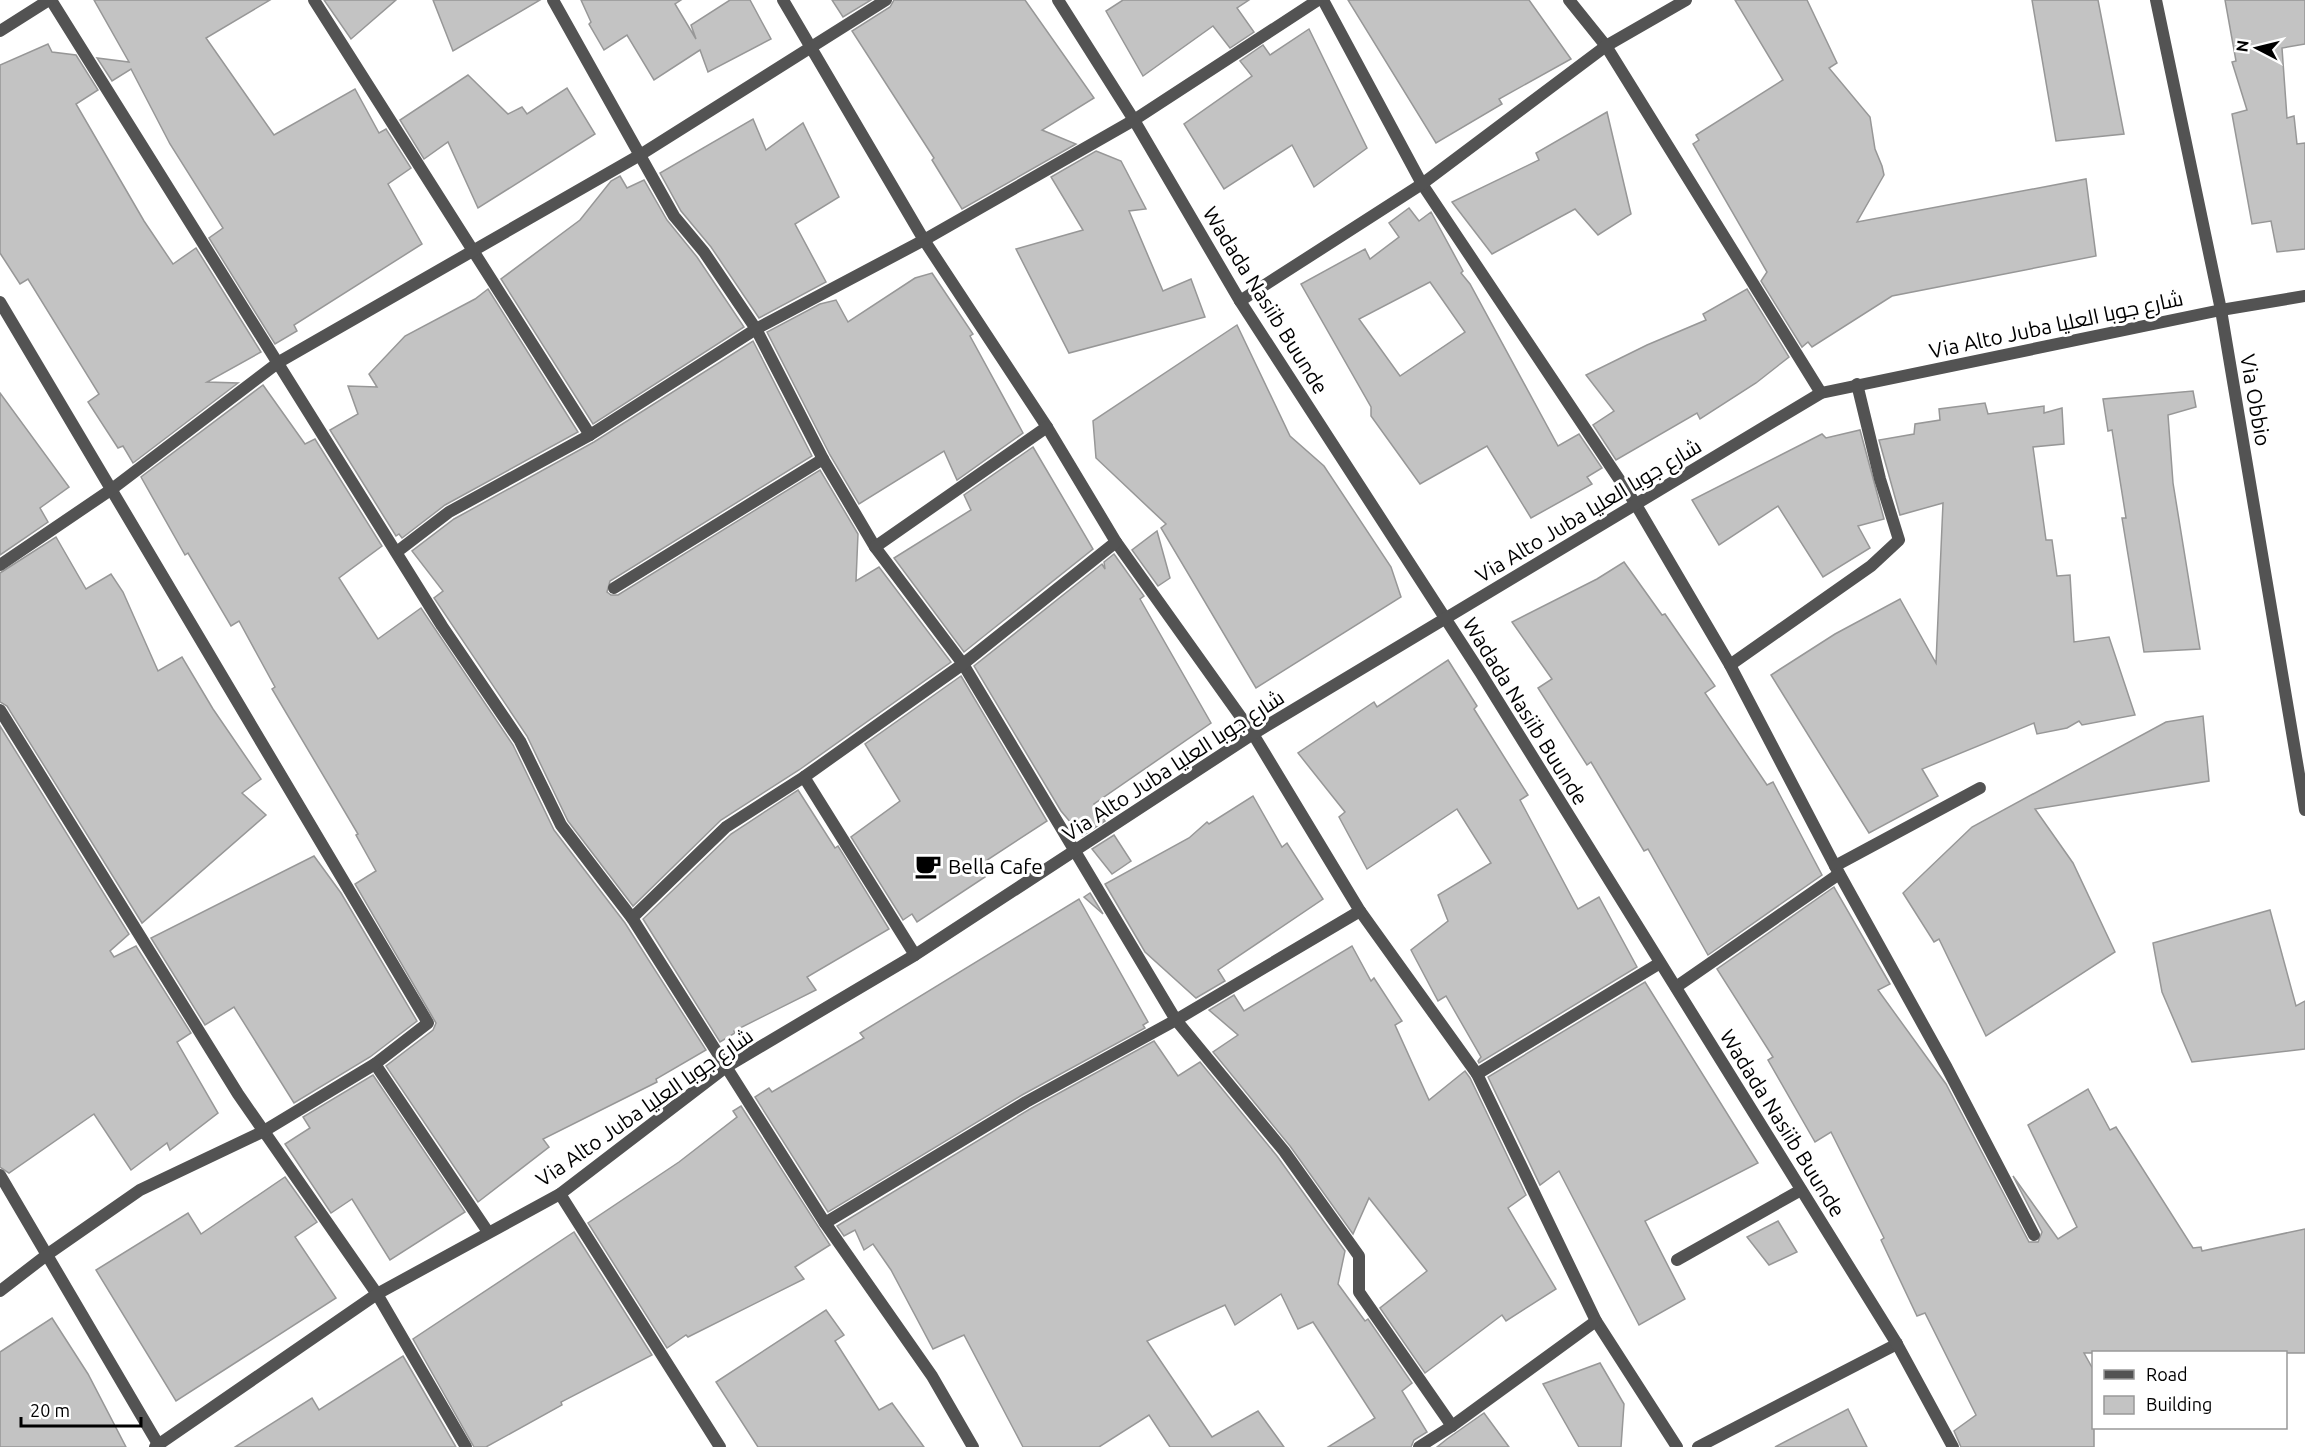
<svg xmlns="http://www.w3.org/2000/svg" width="2305" height="1447" viewBox="0 0 2305 1447" font-family="Ubuntu,Cairo,sans-serif">
  <style>
    .building { fill: #c3c3c3; stroke: #979797; stroke-width: 1.5; fill-rule: evenodd }
    .lines { fill: none; stroke-linecap: round; stroke-linejoin: round }
    .minor { stroke: #535353; stroke-width: 12 }
    .tertiary { stroke: #535353; stroke-width: 12 }
    .labels { text-anchor: middle; dominant-baseline: central; stroke-width: 6; stroke-linejoin: round; paint-order: stroke }
    .street-label { font-size: 21px; fill: #000; stroke: #fff }
    .poi-label { font-size: 21px; fill: #000; stroke: #fff; text-anchor: start }
  </style>
  <rect width="100%" height="100%" fill="#fff"/>
  <g class="building">
    <polygon points="94,0 270,0 206,38 274,135 355,89 379,133 386,129 411,168 388,184 422,244 294,325 297,331 275,344 209,238 223,228 170,144 131,69 112,81 97,58 129,62"/>
    <polygon points="324,0 396,0 351,39"/>
    <polygon points="433,0 540,0 453,51"/>
    <polygon points="581,0 681,0 675,4 696,39 691,25 730,0 750,0 771,39 708,72 700,50 654,80 627,35 604,50 589,24 591,22"/>
    <polygon points="832,0 871,0 843,17"/>
    <polygon points="894,0 1025,0 1094,98 1042,130 1076,144 962,209 932,160 934,158 852,31 890,7"/>
    <polygon points="1123,0 1249,0 1237,8 1254,32 1230,48 1213,26 1143,76 1106,11"/>
    <polygon points="1348,0 1529,0 1571,59 1499,99 1502,104 1436,143"/>
    <polygon points="1735,0 1807,0 1837,63 1829,68 1870,117 1875,149 1882,166 1884,175 1857,222 2086,179 2096,256 1892,296 1812,347 1808,342 1802,347 1761,281 1767,272 1693,144 1699,140 1696,135 1783,80"/>
    <polygon points="2032,0 2098,0 2124,134 2056,141"/>
    <polygon points="2225,0 2305,0 2305,44 2282,48 2287,118 2294,116 2297,144 2305,143 2305,249 2277,252 2271,221 2252,224 2232,114 2247,110 2232,62 2236,61"/>
    <polygon points="1309,29 1367,148 1314,187 1292,145 1224,189 1184,124 1252,76 1240,61 1263,45 1270,55"/>
    <polygon points="48,44 52,52 76,55 98,90 76,104 144,221 173,264 196,248 261,352 207,382 238,383 133,463 123,446 118,448 88,402 99,394 28,279 20,284 0,253 0,65"/>
    <polygon points="468,75 508,114 522,107 527,114 567,88 595,134 478,208 448,142 424,159 400,120"/>
    <polygon points="1607,112 1631,214 1598,235 1575,209 1492,254 1452,202 1539,160 1536,153"/>
    <polygon points="753,119 766,150 803,123 839,197 795,224 826,282 759,318 711,247 681,211 660,173"/>
    <polygon points="1096,151 1121,161 1146,209 1129,211 1163,291 1191,279 1205,317 1069,353 1016,249 1083,230 1051,177"/>
    <polygon points="620,176 627,188 644,180 667,220 697,257 744,327 593,424 501,279 580,220 611,181"/>
    <path d="M1409,208L1419,221L1431,212L1463,271L1461,273L1470,284L1558,446L1579,434L1602,468L1587,477L1592,484L1531,518L1487,446L1420,484L1371,416V407L1301,284L1365,249L1370,259L1399,237L1389,223ZM1430,282L1465,332L1400,376L1359,319Z"/>
    <polygon points="932,273 973,334 970,336 1023,433 957,480 944,451 859,504 830,455 767,332 820,304 836,300 848,322 915,278"/>
    <polygon points="488,289 578,432 445,505 402,538 399,534 396,536 330,430 358,414 348,386 377,387 369,374 405,336 475,299"/>
    <polygon points="1747,289 1789,357 1756,383 1700,419 1697,413 1616,460 1593,425 1614,411 1586,375 1647,345 1706,320 1703,314"/>
    <polygon points="1237,325 1290,436 1324,466 1391,567 1401,597 1256,688 1161,528 1166,524 1096,458 1093,421"/>
    <polygon points="753,341 812,456 610,581 607,592 611,595 618,595 820,470 858,534 856,581 879,567 951,662 799,770 721,820 633,906 568,821 527,736 434,598 443,591 412,551 454,519 594,442"/>
    <polygon points="263,385 305,444 315,439 382,546 339,578 378,639 421,608 513,745 554,830 625,923 706,1050 656,1079 657,1082 543,1139 549,1147 478,1202 386,1066 433,1030 436,1023 355,884 376,871 356,835 358,834 272,689 275,687 239,621 231,626 188,553 185,555 141,477"/>
    <polygon points="2193,391 2196,407 2168,415 2173,483 2200,649 2144,652 2122,518 2126,518 2112,430 2108,431 2103,399"/>
    <polygon points="0,393 69,487 40,508 48,522 0,555"/>
    <polygon points="1985,403 1988,414 2044,406 2044,413 2062,408 2064,444 2033,447 2046,540 2052,540 2057,576 2070,575 2074,642 2109,637 2135,715 2082,725 2079,721 2067,728 2037,734 2034,723 1922,769 1938,796 1869,833 1771,675 1835,634 1900,599 1936,663 1943,503 1900,515 1879,440 1914,434 1915,424 1940,420 1939,409"/>
    <polygon points="1860,430 1884,519 1858,526 1870,548 1823,577 1778,506 1719,545 1692,500 1822,434 1826,438"/>
    <polygon points="1033,447 1093,549 964,652 894,558 971,510 964,495"/>
    <polygon points="1157,531 1170,578 1158,586 1132,550"/>
    <polygon points="56,537 86,589 111,574 123,592 158,671 182,657 213,709 261,779 242,793 266,815 142,923 7,706 0,702 0,573"/>
    <polygon points="1114,554 1144,596 1140,599 1211,723 1094,804 1105,821 1082,836 1061,811 974,666 1102,564 1105,569 1104,562"/>
    <polygon points="1624,562 1662,615 1665,614 1715,686 1705,693 1767,785 1773,782 1822,875 1708,955 1648,849 1644,851 1591,762 1587,765 1538,688 1552,679 1512,622 1597,579"/>
    <polygon points="1448,660 1477,706 1474,709 1528,795 1520,800 1578,909 1599,897 1637,967 1479,1063 1478,1061 1481,1057 1446,996 1438,1001 1411,950 1448,921 1438,895 1491,863 1457,809 1367,869 1339,817 1345,812 1298,753 1374,702 1377,707"/>
    <polygon points="961,676 1047,821 978,866 985,877 917,922 912,914 903,920 851,837 900,801 865,744"/>
    <polygon points="2203,716 2209,781 2035,809 2073,863 2115,952 1986,1036 1939,939 1934,942 1903,893 1972,827 2166,722"/>
    <polygon points="0,726 129,934 110,951 114,957 136,946 191,1033 177,1042 218,1113 170,1150 167,1143 131,1170 94,1114 9,1173 0,1167"/>
    <polygon points="798,790 835,848 838,846 889,929 807,977 816,990 734,1031 735,1033 720,1042 643,919 731,834"/>
    <polygon points="1253,796 1282,847 1287,843 1323,899 1218,970 1225,981 1196,998 1145,952 1105,884 1189,838 1207,822 1209,824"/>
    <polygon points="1114,835 1131,861 1112,874 1092,849"/>
    <polygon points="314,856 341,893 417,1021 370,1057 294,1103 234,1007 205,1025 151,938"/>
    <polygon points="1834,887 1890,984 1878,990 1946,1084 2029,1242 2038,1242 2042,1232 2013,1176 2058,1239 2077,1227 2028,1125 2088,1089 2110,1130 2116,1127 2193,1248 2201,1247 2202,1251 2305,1229 2305,1353 2084,1353 2094,1371 2094,1447 1961,1447 1954,1431 1976,1415 1925,1313 1917,1316 1881,1240 1884,1238 1831,1132 1815,1142 1768,1060 1773,1057 1717,969"/>
    <polygon points="1090,893 1103,914 1084,897"/>
    <polygon points="1079,899 1148,1022 1143,1025 1145,1028 1022,1095 828,1212 755,1097 769,1088 772,1092 864,1038 860,1033"/>
    <polygon points="2270,910 2296,1006 2305,1001 2305,1049 2192,1062 2162,992 2153,943"/>
    <polygon points="1352,946 1371,981 1374,978 1402,1021 1395,1025 1429,1100 1465,1071 1470,1078 1526,1195 1508,1208 1556,1289 1506,1321 1502,1315 1425,1373 1380,1308 1427,1271 1369,1198 1353,1234 1290,1146 1213,1052 1238,1035 1209,1010 1234,995 1244,1011"/>
    <polygon points="1645,982 1758,1163 1645,1221 1685,1299 1639,1325 1559,1171 1540,1185 1488,1077"/>
    <polygon points="1154,1041 1178,1076 1200,1062 1277,1156 1345,1251 1338,1284 1365,1321 1368,1319 1412,1383 1402,1391 1427,1432 1414,1440 1411,1447 1328,1447 1375,1418 1313,1322 1298,1329 1281,1294 1235,1325 1225,1305 1147,1341 1212,1437 1258,1411 1284,1447 1170,1447 1149,1415 1099,1447 1023,1447 964,1335 933,1349 891,1270 873,1244 864,1250 855,1230 844,1236 837,1226 1030,1109"/>
    <polygon points="373,1075 465,1212 390,1260 352,1199 331,1213 285,1144 310,1128 303,1117"/>
    <polygon points="741,1106 830,1245 795,1267 804,1279 688,1337 686,1335 667,1348 588,1223 679,1162 737,1117 733,1111"/>
    <polygon points="285,1177 317,1222 295,1237 336,1298 176,1401 96,1270 188,1213 201,1234"/>
    <polygon points="1778,1221 1797,1252 1769,1265 1747,1237"/>
    <polygon points="574,1232 652,1355 561,1402 562,1405 486,1447 474,1447 413,1339"/>
    <polygon points="826,1310 844,1335 835,1341 879,1410 892,1403 924,1447 758,1447 716,1382"/>
    <polygon points="52,1318 88,1374 126,1447 0,1447 0,1352"/>
    <polygon points="403,1356 456,1447 235,1447 312,1398 319,1410"/>
    <polygon points="1600,1363 1624,1404 1621,1447 1579,1447 1543,1384"/>
    <polygon points="1848,1409 1867,1447 1775,1447"/>
    <polygon points="1484,1413 1509,1447 1437,1447 1447,1439"/>
  </g>
  <g class="lines">
    <g class="minor">
      <polyline points="51,0 442,626 520,741 561,825 632,918 825,1223 932,1376 973,1447"/>
      <polyline points="314,0 590,435"/>
      <polyline points="553,0 674,216 704,252 756,329 823,459 875,547 963,664 1176,1020 1284,1151 1359,1256 1359,1292 1452,1426"/>
      <polyline points="783,0 924,240 1047,427 1116,542 1253,734 1360,911 1477,1074 1596,1321 1677,1447"/>
      <polyline points="1323,0 1422,184 1635,503 1730,665 1835,866 1947,1068 2034,1235"/>
      <polyline points="1569,0 1606,46 1821,393"/>
      <polyline points="2156,0 2221,310 2305,810"/>
      <polyline points="0,31 49,0"/>
      <polyline points="1240,301 1422,184 1606,46 1686,0"/>
      <polyline points="0,302 428,1023 375,1064 488,1232"/>
      <polyline points="875,547 1047,427"/>
      <polyline points="398,551 449,512 590,435 756,329 924,240 1134,120 1318,0"/>
      <polyline points="0,565 112,489 279,362 640,155 886,0"/>
      <polyline points="614,588 823,459"/>
      <polyline points="1730,665 1871,566 1899,540 1880,479 1857,384"/>
      <polyline points="0,710 238,1094 377,1294 466,1447"/>
      <polyline points="804,777 915,955"/>
      <polyline points="1835,866 1980,788"/>
      <polyline points="632,918 726,827 804,777 963,664 1116,542"/>
      <polyline points="1676,987 1839,874"/>
      <polyline points="1477,1074 1660,963"/>
      <polyline points="0,1175 158,1444"/>
      <polyline points="560,1194 720,1447"/>
      <polyline points="825,1223 1026,1102 1176,1020 1360,911"/>
      <polyline points="1677,1260 1801,1190"/>
      <polyline points="0,1291 48,1254 140,1190 264,1131 375,1064"/>
      <polyline points="1419,1447 1452,1426 1596,1321"/>
      <polyline points="1698,1447 1897,1344"/>
    </g>
    <g class="tertiary">
      <polyline points="1058,0 1134,120 1240,301 1480,672 1897,1344 1953,1447"/>
      <polyline points="155,1447 377,1294 560,1194 726,1067 915,955 1253,734 1821,393 2221,310 2305,296"/>
    </g>
  </g>
  <defs>
    <g id="cafe-bare" transform="scale(2.07)"><path d="M-5.5-4.5H6V0H3Q3 3.5 0 3.5H-2.5Q-5.5 3.5-5.5 0ZM3-3.2v2h1.7v-2ZM-6 4.5H4V6H-6Z" fill="#000" stroke="#fff" stroke-width="2.5" paint-order="stroke"/></g>
  </defs>
  <g fill-rule="evenodd">
    <use href="#cafe-bare" x="928" y="866"/>
  </g>
  <g class="labels">
    <g class="street-label">
      <text transform="translate(1266 300) rotate(58)">Wadada Nasiib Buunde</text>
      <text transform="translate(2056 324) rotate(-12)">Via Alto Juba شارع جوبا العليا</text>
      <text transform="translate(2256 400) rotate(80)">Via Obbio</text>
      <text transform="translate(1588 510) rotate(-31)">Via Alto Juba شارع جوبا العليا</text>
      <text transform="translate(1526 711) rotate(58)">Wadada Nasiib Buunde</text>
      <text transform="translate(1173 765) rotate(-33)">Via Alto Juba شارع جوبا العليا</text>
      <text transform="translate(644 1107) rotate(-35)">Via Alto Juba شارع جوبا العليا</text>
      <text transform="translate(1783 1123) rotate(58)">Wadada Nasiib Buunde</text>
    </g>
    <g class="poi-label">
      <text x="948" y="866">Bella Cafe</text>
    </g>
  </g>
  <rect x="2092" y="1351" width="195" height="78" fill="#ffffff" stroke="#999999" stroke-width="1.5"/>
  <rect x="2104" y="1370" width="30" height="9" fill="#535353" stroke="#999999" stroke-width="1.5"/>
  <text x="2146" y="1381" font-size="18" fill="#000000">Road</text>
  <rect x="2104" y="1396" width="30" height="18" fill="#c3c3c3" stroke="#999999" stroke-width="1.5"/>
  <text x="2146" y="1411" font-size="18" fill="#000000">Building</text>
  <g transform="translate(2257 48) rotate(277)" stroke="#ffffff" stroke-width="4.5" paint-order="stroke">
  <path d="M0-4.5L10 22L0 15L-10 22Z" fill="#000000"/>
  <text y="-9" font-size="16" font-weight="bold" text-anchor="middle" fill="#000000">N</text>
  </g>
  <path d="M21 1417v9h120v-9" fill="none" stroke="#000000" stroke-width="3"/>
  <text x="30" y="1417" font-size="18" fill="#000000" stroke="#ffffff" stroke-width="4.5" paint-order="stroke">20 m</text>
</svg>
